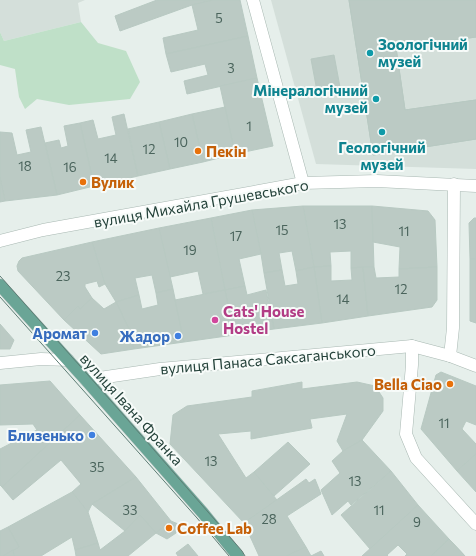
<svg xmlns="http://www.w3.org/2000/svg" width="476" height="556" viewBox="0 0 476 556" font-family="Commissioner,sans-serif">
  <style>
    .built { fill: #d4dfda }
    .green { fill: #bfe0c8 }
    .building { fill: #bbcac4; stroke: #b8c9c2 }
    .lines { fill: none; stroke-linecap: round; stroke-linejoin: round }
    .minor-casing { stroke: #a8b8b2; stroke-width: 13 }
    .major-casing { stroke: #c2cac8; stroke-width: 13 }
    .minor { stroke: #fff; stroke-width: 12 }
    .major { stroke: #6aa596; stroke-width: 12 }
    .tram { stroke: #5f7d75; stroke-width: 1 }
    .culture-dot { fill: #0f9aa8; stroke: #f7fbf9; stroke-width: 1.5 }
    .food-dot { fill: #e8710a; stroke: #f7fbf9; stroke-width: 1.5 }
    .hotel-dot { fill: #d1479c; stroke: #f7fbf9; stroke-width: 1.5 }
    .shop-dot { fill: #3f7fe0; stroke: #f7fbf9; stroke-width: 1.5 }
    .labels { text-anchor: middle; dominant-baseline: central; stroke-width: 4; stroke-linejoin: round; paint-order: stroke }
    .number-label { font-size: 13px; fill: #4a645c }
    .culture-label { font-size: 15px; font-weight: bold; fill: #0d838f; stroke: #f7fbf9; text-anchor: start }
    .food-label { font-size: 15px; font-weight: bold; fill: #c56008; stroke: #f7fbf9; text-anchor: start }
    .street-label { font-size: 15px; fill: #24423a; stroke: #f7fbf9 }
    .hotel-label { font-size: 15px; font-weight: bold; fill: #b23c85; stroke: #f7fbf9; text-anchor: start }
    .shop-label { font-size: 15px; font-weight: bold; fill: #366cbe; stroke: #f7fbf9; text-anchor: end }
  </style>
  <rect width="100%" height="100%" fill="#e6efeb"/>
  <g class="built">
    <polygon points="0,0 85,0 78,3 81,22 4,41 0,32"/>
    <polygon points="271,0 476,0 476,169 316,164"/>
  </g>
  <polygon class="green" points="81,22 98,43 126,51 140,82 130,99 69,105 37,99 25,109 19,97 15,69 0,65 0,32 4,41"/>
  <g class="building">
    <polygon points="157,0 213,0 192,5 120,31 115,16"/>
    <polygon points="213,0 240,0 248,36 166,54 163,38 198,30 192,5"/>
    <polygon points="349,0 476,0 476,37 396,48 405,110 476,100 476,139 373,155"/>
    <polygon points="349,0 476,0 476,37 396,48 405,110 476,100 476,139 373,155"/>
    <polygon points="248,36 257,78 187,94 184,81 208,75 205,64 171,72 166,54"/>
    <polygon points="334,55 340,87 317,91 311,59"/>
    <polygon points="257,78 273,146 235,154 220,86"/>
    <polygon points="225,107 235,154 203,162 192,114"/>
    <polygon points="124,114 138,176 94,186 80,123 93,120 98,139 116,135 112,117"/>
    <polygon points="192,114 203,162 170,169 159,122"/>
    <polygon points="159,122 170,169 138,176 128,129"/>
    <polygon points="80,123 94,186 57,195 45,143 59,140 61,148 68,146 64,126"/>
    <polygon points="41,127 57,195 5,201 0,177 0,132 12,133 17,155 31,152 26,130"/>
    <polygon points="0,177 5,201 0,202"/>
    <polygon points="303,206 372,206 374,267 351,268 351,251 330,252 331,266 314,267"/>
    <polygon points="303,206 314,267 296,271 292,251 279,253 282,270 264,273 261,254 252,210"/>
    <polygon points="372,206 428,211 435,220 437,267 399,269 400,247 373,242"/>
    <polygon points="252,210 261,254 239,259 245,286 225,290 211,218"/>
    <polygon points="211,218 225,290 203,294 198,271 170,277 159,228"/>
    <polygon points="474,218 476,218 476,259 470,259 469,223"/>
    <polygon points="159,228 173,289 156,293 152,275 135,278 139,295 116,302 105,284 92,242"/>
    <polygon points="92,242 105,284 99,287 97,281 85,284 85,287 92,298 80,309 78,306 64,320 18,271 17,266 19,261 22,258"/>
    <polygon points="470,259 476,259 476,323 470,321"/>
    <polygon points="331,266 331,281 352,280 351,268 363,267 368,316 322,323 314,267"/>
    <polygon points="314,267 322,323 274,329 264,273 282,270 285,286 298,284 296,271"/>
    <polygon points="363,267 374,267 376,278 399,277 399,269 437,267 437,300 432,307 368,316"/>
    <polygon points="245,286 247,295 266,290 274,329 234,335 225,290"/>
    <polygon points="173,289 184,342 134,349 129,329 116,302 139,295 142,309 158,305 156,293"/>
    <polygon points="225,290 234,335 184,342 175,300"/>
    <polygon points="92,298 104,309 116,302 129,329 134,349 101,354 64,320 78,306 80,309"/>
    <polygon points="0,324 14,340 10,349 0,349"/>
    <polygon points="441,372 476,386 476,425 466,421 462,429 476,444 476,454 457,471 421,429 436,375"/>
    <polygon points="50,381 80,415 2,487 0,485 0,449 37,430 33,424 0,425 0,385"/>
    <polygon points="302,382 302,389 357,382 375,386 383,398 383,411 362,440 343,451 337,441 347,414 310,419 312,428 251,439 251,431 218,434 246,478 254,472 277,500 244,523 170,444 173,415 187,406 252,397 252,391"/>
    <polygon points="80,415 136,477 92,504 88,512 72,492 81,484 61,460 13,500 2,487"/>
    <polygon points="362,440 391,471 351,505 348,501 332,515 321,490 340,473 332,461 343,451"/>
    <polygon points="288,442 310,464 274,496 254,472"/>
    <polygon points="476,454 476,492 457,471"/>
    <polygon points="391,471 418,505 370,549 341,515"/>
    <polygon points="136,477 171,521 156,533 140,515 125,531 92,504"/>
    <polygon points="306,479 309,483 315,479 321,494 287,516 306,547 286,556 259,556 244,523"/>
    <polygon points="72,492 88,512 98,543 75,550 72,537 41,556 14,556 13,550 19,547 8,527"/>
    <polygon points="418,505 449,539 431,556 405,556 407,554 398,545 387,555 388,556 362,556"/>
    <polygon points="140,515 156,533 128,556 76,556 75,550 98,543 100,550 125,531"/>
    <polygon points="171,521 178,524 176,533 167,539 156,533"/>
    <polygon points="8,527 19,547 3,556 0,556 0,531"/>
    <polygon points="449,539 465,556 431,556"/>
    <polygon points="449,539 465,556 431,556"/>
    <polygon points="188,544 198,556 178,556 176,553"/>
    <polygon points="306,547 311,556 321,551 324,556 286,556"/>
    <polygon points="13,550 14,556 3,556"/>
  </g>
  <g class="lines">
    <g class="minor-casing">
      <g id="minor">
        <polyline points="253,0 303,183"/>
        <polyline points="0,241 43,230 303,183 377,181 476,186"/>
        <polyline points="412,346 412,365 406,434 416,458 476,524"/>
        <polyline points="450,356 453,328 454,184"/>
        <polyline points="0,363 41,359 68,360"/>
        <polyline points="86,380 160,369 412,346 450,356 476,366"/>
      </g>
    </g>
    <g class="major-casing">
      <polyline id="major" points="0,285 86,380 203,513 238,556"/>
    </g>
    <use href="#minor" class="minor"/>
    <use href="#major" class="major"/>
    <g class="tram">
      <polyline points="0,276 127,419 242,551 245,556"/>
      <polyline points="0,297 197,518 229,556"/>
    </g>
  </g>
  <g class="culture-dot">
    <circle cx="370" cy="53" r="4"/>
    <circle cx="376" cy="99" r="4"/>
    <circle cx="382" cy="132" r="4"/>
  </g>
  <g class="food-dot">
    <circle cx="198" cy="151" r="4"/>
    <circle cx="83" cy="182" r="4"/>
    <circle cx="450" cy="384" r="4"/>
    <circle cx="169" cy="528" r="4"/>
  </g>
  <circle class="hotel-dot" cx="215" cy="320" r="4"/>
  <g class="shop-dot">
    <circle cx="95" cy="333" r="4"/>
    <circle cx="178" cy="336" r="4"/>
    <circle cx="92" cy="435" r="4"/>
  </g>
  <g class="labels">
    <g class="number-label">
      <text x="219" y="18">5</text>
      <text x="231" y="68">3</text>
      <text x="249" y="126">1</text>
      <text x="181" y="142">10</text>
      <text x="149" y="149">12</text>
      <text x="111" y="158">14</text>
      <text x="25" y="166">18</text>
      <text x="70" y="167">16</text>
      <text x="340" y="224">13</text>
      <text x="282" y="230">15</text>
      <text x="404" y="231">11</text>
      <text x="236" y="236">17</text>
      <text x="190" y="250">19</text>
      <text x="63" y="276">23</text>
      <text x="401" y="289">12</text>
      <text x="343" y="299">14</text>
      <text x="444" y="423">11</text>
      <text x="211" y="461">13</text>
      <text x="97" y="467">35</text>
      <text x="355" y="481">13</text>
      <text x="130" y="510">33</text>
      <text x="379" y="510">11</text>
      <text x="269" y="519">28</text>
      <text x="417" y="522">9</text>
    </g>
    <g class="culture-label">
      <text x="378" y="44">Зоологічний<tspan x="378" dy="17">музей</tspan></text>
      <text x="368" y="90" text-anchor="end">Мінералогічний<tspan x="368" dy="17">музей</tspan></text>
      <text x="382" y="147" text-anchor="middle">Геологічний<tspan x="382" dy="17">музей</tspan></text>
    </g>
    <g class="food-label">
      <text x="206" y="151">Пекін</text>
      <text x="91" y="182">Вулик</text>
      <text x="442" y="384" text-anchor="end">Bella Ciao</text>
      <text x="177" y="528">Coffee Lab</text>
    </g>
    <g class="street-label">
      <text transform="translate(201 203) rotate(-10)">вулиця Михайла Грушевського</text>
      <text transform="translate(268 359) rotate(-5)">вулиця Панаса Саксаганського</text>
      <text transform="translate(132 409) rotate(48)">вулиця Івана Франка</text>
    </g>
    <g class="hotel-label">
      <text x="223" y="311">Cats' House<tspan x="223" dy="17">Hostel</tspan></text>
    </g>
    <g class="shop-label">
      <text x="87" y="333">Аромат</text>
      <text x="170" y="336">Жадор</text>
      <text x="84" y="435">Близенько</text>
    </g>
  </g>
</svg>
